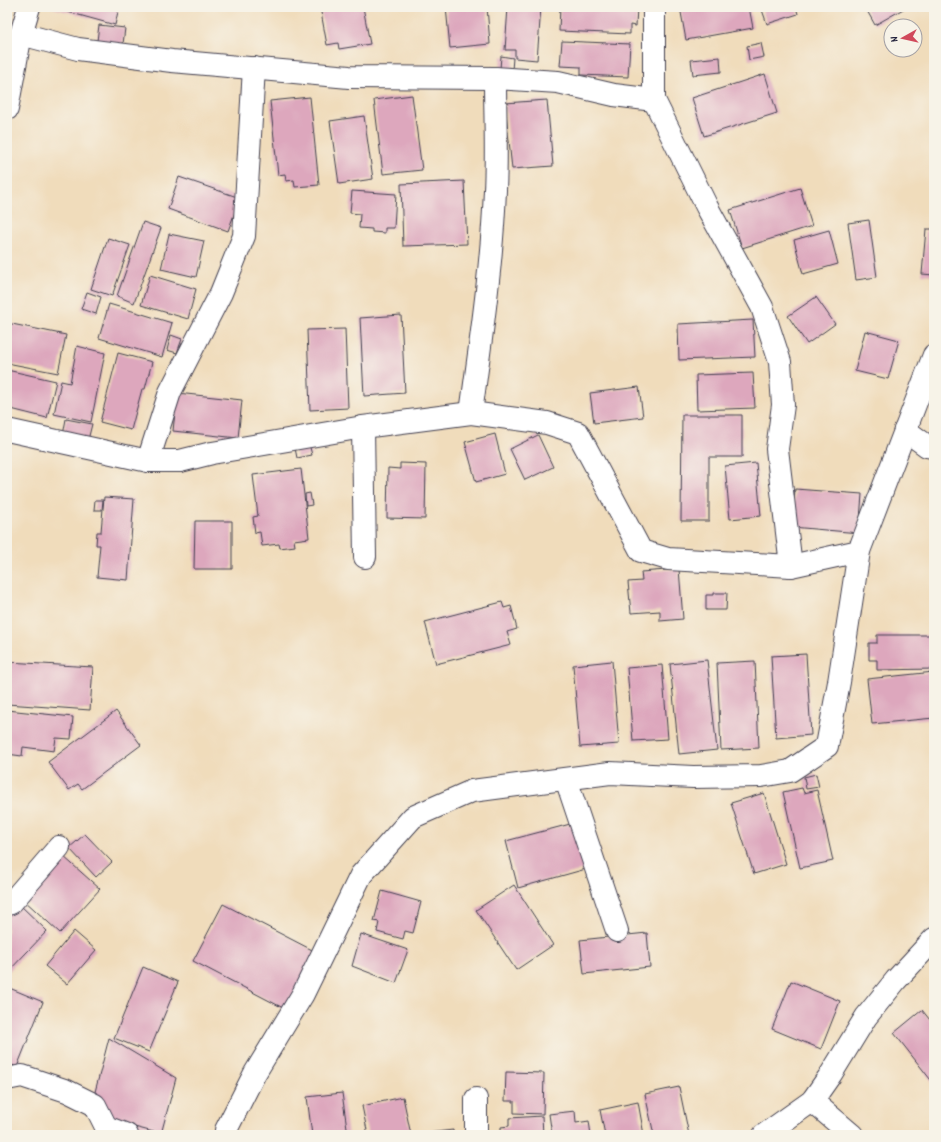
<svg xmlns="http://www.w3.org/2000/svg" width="941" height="1142" viewBox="0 0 941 1142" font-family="Dekko,sans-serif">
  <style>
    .building { fill: #dda7bd }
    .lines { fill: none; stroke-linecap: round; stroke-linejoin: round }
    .street-casing { stroke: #413e4e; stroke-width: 24 }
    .street { stroke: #fff; stroke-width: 22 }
  </style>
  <rect width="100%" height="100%" fill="#f7f3e8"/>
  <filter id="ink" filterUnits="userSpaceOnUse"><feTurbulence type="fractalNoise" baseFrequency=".025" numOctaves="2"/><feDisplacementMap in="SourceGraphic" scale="8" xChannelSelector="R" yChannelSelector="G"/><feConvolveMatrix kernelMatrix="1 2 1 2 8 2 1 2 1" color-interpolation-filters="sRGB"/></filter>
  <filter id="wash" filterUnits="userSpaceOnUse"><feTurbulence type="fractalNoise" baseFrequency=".012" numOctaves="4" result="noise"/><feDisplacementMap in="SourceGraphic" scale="16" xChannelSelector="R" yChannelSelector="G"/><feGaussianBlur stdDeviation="0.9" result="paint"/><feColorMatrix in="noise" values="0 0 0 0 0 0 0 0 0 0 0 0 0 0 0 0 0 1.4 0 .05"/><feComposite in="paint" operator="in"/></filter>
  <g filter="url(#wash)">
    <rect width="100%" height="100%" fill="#f0dcbb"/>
    <g id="blocks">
      <g class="building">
        <polygon points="50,7 119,7 115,25"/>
        <polygon points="320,7 363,7 370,44 339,49 338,43 327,45"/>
        <polygon points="446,7 487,7 490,44 450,48"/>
        <polygon points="508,7 541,7 537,60 515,58 515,50 505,50"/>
        <polygon points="560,7 637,7 636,26 630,25 630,34 559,31"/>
        <polygon points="680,7 749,7 753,28 686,40"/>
        <polygon points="761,7 796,7 798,14 767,24"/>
        <polygon points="865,7 904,7 905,8 875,25"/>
        <polygon points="99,25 125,28 123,44 97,41"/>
        <polygon points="562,41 630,44 628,77 581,75 581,67 560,66"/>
        <polygon points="761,43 764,57 749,60 747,46"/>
        <polygon points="501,56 513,58 512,70 500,69"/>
        <polygon points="720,57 721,72 693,75 691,60"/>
        <polygon points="765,74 777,113 704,136 692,98"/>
        <polygon points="412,95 422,170 383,174 374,100"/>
        <polygon points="310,97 319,185 295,187 294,180 286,181 285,174 278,175 270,101"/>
        <polygon points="547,100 553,166 512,169 505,103"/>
        <polygon points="364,116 373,179 339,184 330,121"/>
        <polygon points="179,177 240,198 228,231 168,209"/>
        <polygon points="464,181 467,244 403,246 401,184"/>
        <polygon points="800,188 812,226 742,248 730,210"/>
        <polygon points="352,191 396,194 394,228 385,228 385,233 372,232 372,229 359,228 360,214 350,213"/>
        <polygon points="869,220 877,277 856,280 848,223"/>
        <polygon points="143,222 161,228 134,303 117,296"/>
        <polygon points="926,229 934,229 934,275 922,274"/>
        <polygon points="829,230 838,264 803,274 794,240"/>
        <polygon points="169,234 204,241 196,277 161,269"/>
        <polygon points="108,238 130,245 112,296 91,289"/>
        <polygon points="150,275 196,289 188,319 141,305"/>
        <polygon points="87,292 101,297 96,314 81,309"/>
        <polygon points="816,297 835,324 807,344 788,316"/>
        <polygon points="109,304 172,323 162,357 99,338"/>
        <polygon points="401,315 405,393 364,396 360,318"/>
        <polygon points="753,320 755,357 679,360 678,324"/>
        <polygon points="7,323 66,335 58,373 7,363"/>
        <polygon points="345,329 348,408 310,410 307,330"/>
        <polygon points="865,331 899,340 888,379 855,371"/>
        <polygon points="171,335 182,339 177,353 167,350"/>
        <polygon points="77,346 105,353 91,422 54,414 61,381 70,383"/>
        <polygon points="118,353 152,362 145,389 142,389 131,430 100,422"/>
        <polygon points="7,370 56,381 47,418 7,408"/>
        <polygon points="753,373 755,408 697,410 696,375"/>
        <polygon points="639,387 643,417 594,423 590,393"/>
        <polygon points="177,393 242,400 238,438 173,431"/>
        <polygon points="682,415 742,415 742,457 709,457 709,521 681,521"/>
        <polygon points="66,419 92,424 88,440 63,435"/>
        <polygon points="495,434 505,474 476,482 465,442"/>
        <polygon points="538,435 553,467 525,480 510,449"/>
        <polygon points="308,440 312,455 297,458 294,443"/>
        <polygon points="400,463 426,464 425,519 387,518 388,468 400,469"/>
        <polygon points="756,463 761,516 730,519 725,466"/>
        <polygon points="301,469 309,538 294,540 295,546 280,548 279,544 262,546 260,532 255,533 253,517 258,516 253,475"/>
        <polygon points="795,489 862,494 859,533 792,527"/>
        <polygon points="310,493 312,505 306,506 305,494"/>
        <polygon points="104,497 134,499 128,580 97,577 100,545 96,545 97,532 101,532"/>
        <polygon points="95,500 103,500 102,510 94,510"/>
        <polygon points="195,521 232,521 232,569 194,569"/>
        <polygon points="679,569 683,619 660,621 660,611 631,613 628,582 642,581 641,572"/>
        <polygon points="714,593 727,593 726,610 706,610 706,595 714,595"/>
        <polygon points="502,602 504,608 511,606 517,629 507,632 511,645 436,664 425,622"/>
        <polygon points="877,635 934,635 934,669 877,670 877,660 869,660 869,643 877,643"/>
        <polygon points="806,654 811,735 776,738 771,656"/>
        <polygon points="707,660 717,750 679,754 670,664"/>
        <polygon points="612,661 619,744 580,747 573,665"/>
        <polygon points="755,661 759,748 721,750 717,663"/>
        <polygon points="8,662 93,667 90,710 7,704"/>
        <polygon points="662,665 668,739 633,741 627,668"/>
        <polygon points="934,672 934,718 872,724 867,679"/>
        <polygon points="7,710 73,717 71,739 56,738 54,751 23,747 22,756 7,754"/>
        <polygon points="116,711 141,745 82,789 78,784 69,790 48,762"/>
        <polygon points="816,774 819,787 806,789 804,777"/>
        <polygon points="802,788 804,793 817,790 833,861 800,868 783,792"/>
        <polygon points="764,793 786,864 754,874 731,803"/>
        <polygon points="574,823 586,869 518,888 506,841"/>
        <polygon points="85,834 112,862 96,877 69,848"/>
        <polygon points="63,856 100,889 60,933 24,900"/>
        <polygon points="514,885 553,945 516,970 476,910"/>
        <polygon points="382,891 421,902 413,933 405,931 403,939 377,932 379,922 374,921"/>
        <polygon points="18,903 47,931 7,973 7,914"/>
        <polygon points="223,904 316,952 287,1010 193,961"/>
        <polygon points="74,931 96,950 67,984 45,966"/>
        <polygon points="647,933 650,967 584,974 580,940"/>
        <polygon points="361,934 408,950 396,983 352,966"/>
        <polygon points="143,967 178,982 149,1052 114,1038"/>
        <polygon points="791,981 840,1001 821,1049 772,1029"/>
        <polygon points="7,987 43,1002 17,1067 7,1063"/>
        <polygon points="922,1010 934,1025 934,1084 894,1033"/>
        <polygon points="109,1038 176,1078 161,1134 89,1115"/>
        <polygon points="506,1072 544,1073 543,1114 514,1113 514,1101 505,1101"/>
        <polygon points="679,1087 689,1135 654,1135 645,1094"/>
        <polygon points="342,1093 348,1135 312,1135 307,1097"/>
        <polygon points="403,1097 411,1135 368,1135 362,1106"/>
        <polygon points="638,1102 644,1135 605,1135 600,1110"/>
        <polygon points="575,1111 576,1123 589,1121 591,1135 552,1135 549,1114"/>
        <polygon points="542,1116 543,1135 501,1135 501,1127 509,1126 509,1118"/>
        <polygon points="453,1130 453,1135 419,1135 419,1134"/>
      </g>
    </g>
  </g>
  <g filter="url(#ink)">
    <use href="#blocks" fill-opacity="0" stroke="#413e4e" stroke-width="1"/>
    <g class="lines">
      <g class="street-casing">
        <g id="street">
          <polyline points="654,7 654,100 707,207 762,307 780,362 783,405 777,449 791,566"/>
          <polyline points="21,34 78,49 172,61 349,77 495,78 558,82 614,95 654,100"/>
          <polyline points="7,109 21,34 29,7"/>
          <path d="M471,413C481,339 492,265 495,190C497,153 495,115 495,78"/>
          <polyline points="363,427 365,557"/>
          <polyline points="7,430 148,461 180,461 212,453 363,427 471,413 547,423 578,433 641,551 668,559 791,566 859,551"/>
          <polyline points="905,430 927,446 934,447"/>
          <polyline points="148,461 170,392 221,293 244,236 254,68"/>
          <polyline points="566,779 617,931"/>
          <polyline points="7,904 11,903 59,847"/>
          <polyline points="7,1079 22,1076 67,1091 95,1105 106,1127 127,1135"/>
          <polyline points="476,1099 476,1135"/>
          <polyline points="812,1101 852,1135"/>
          <polyline points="227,1135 226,1130 255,1073 303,994 361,875 413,817 472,791 610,773 693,777 761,776 790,771 827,746 839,682 859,551 934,355"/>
          <polyline points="764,1135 812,1101 831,1074 866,1017 896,980 934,939"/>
        </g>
      </g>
      <use href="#street" class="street"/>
    </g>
  </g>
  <rect width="941" height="1142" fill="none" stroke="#f7f3e8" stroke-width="24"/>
  <g transform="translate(903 38) rotate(262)"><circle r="19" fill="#f7f3e8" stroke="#a29fa3"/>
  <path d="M0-3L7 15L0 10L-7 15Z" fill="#d1495b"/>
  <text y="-6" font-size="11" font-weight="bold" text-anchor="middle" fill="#22223b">N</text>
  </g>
</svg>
